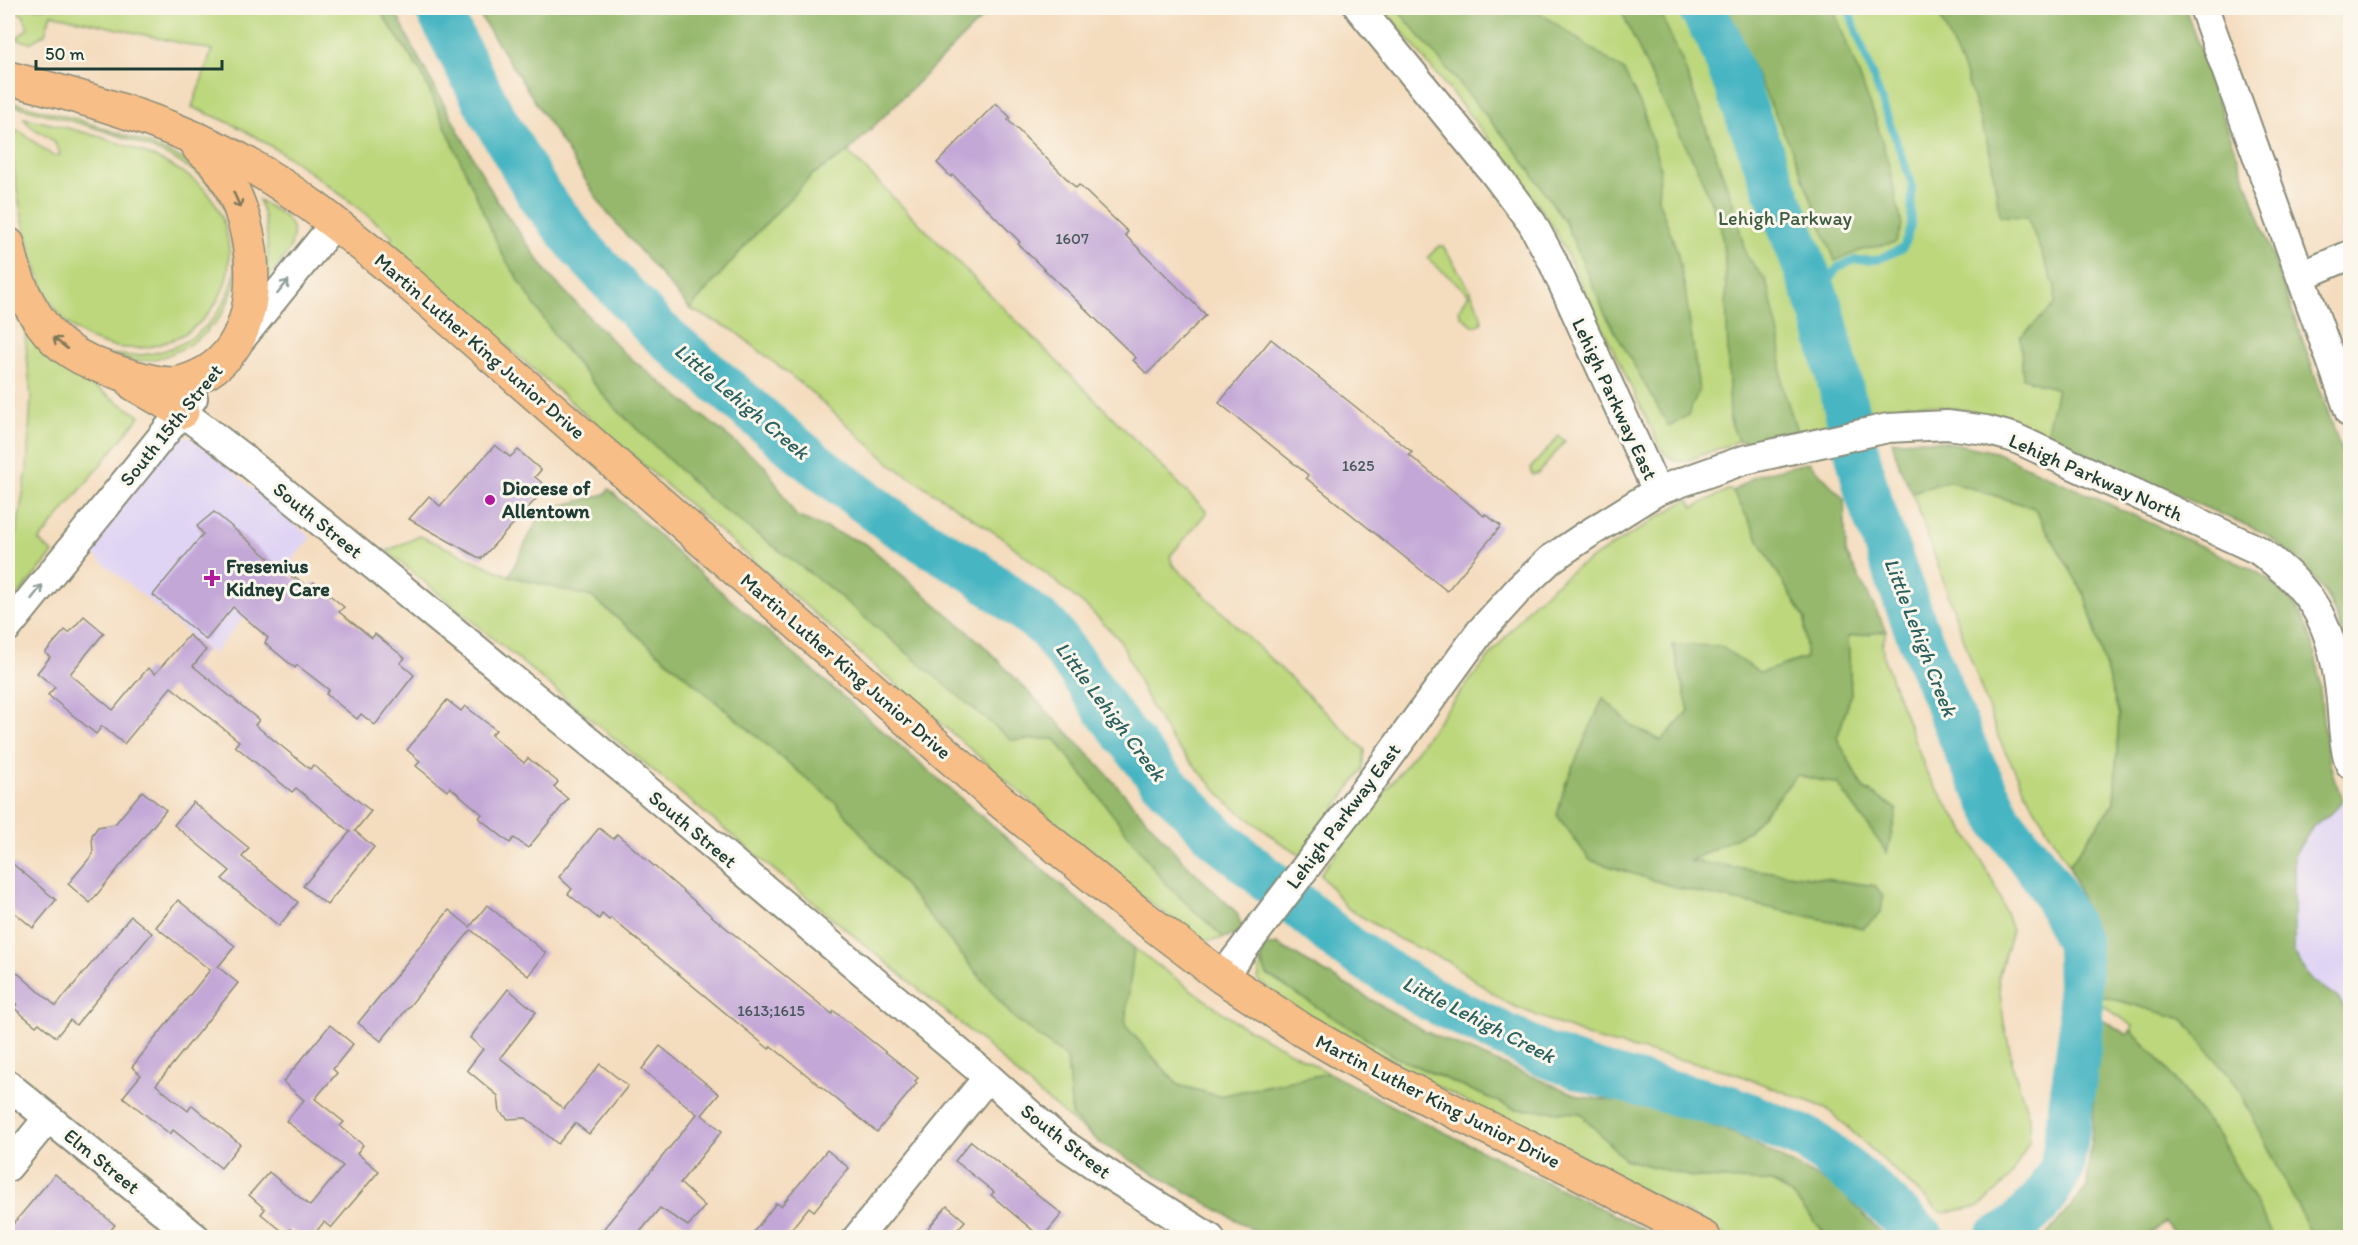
<svg xmlns="http://www.w3.org/2000/svg" width="2358" height="1245" viewBox="0 0 2358 1245" font-family="Itim,sans-serif">
  <style>
    .built { fill: #e0d4f4 }
    .green { fill: #bcd77c; stroke: #6e8a58; stroke-width: 1.5 }
    .forest { fill: #95b86c; stroke: #5a7a50; stroke-width: 1.5 }
    .lines { fill: none; stroke-linecap: round; stroke-linejoin: round }
    .stream { stroke: #47b5c2; stroke-width: 8 }
    .river { stroke: #47b5c2; stroke-width: 45 }
    .building { fill: #c3a7d7 }
    .minor-casing { stroke: #8a8c79; stroke-width: 32 }
    .major-casing { stroke: #8a8c79; stroke-width: 36 }
    .minor { stroke: #fff; stroke-width: 28 }
    .major { stroke: #f7be87; stroke-width: 33 }
    .oneway { stroke: #807759 }
    .oneway2 { stroke: #8f9e9a }
    .poi-dot { fill: #b5179e; stroke: #fbf7ec; stroke-width: 2 }
    .labels { text-anchor: middle; dominant-baseline: central; stroke-width: 6; stroke-linejoin: round; paint-order: stroke }
    .number-label { font-size: 16px; fill: #48585d }
    .park-label { font-size: 20px; fill: #3e5c42; stroke: #fbf7ec }
    .street-label { font-size: 20px; fill: #1f3d34; stroke: #fbf7ec }
    .poi-label { font-size: 20px; font-weight: bold; fill: #1f3d34; stroke: #fbf7ec; text-anchor: start }
    .water-label { font-size: 21px; font-style: italic; fill: #2b615f; stroke: #fbf7ec }
  </style>
  <rect width="100%" height="100%" fill="#fbf7ec"/>
  <filter id="ink" filterUnits="userSpaceOnUse"><feTurbulence type="fractalNoise" baseFrequency=".0167" numOctaves="2"/><feDisplacementMap in="SourceGraphic" scale="12" xChannelSelector="R" yChannelSelector="G"/><feConvolveMatrix kernelMatrix="1 2 1 2 8 2 1 2 1" color-interpolation-filters="sRGB"/></filter>
  <filter id="wash" filterUnits="userSpaceOnUse"><feTurbulence type="fractalNoise" baseFrequency=".008" numOctaves="4" result="noise"/><feDisplacementMap in="SourceGraphic" scale="24" xChannelSelector="R" yChannelSelector="G"/><feGaussianBlur stdDeviation="1.35" result="paint"/><feColorMatrix in="noise" values="0 0 0 0 0 0 0 0 0 0 0 0 0 0 0 0 0 1.4 0 .05"/><feComposite in="paint" operator="in"/></filter>
  <g filter="url(#wash)">
    <rect width="100%" height="100%" fill="#f4dcbe"/>
    <g class="built">
      <polygon points="181,436 193,438 311,538 213,654 84,547 175,437"/>
      <polygon points="2343,799 2350,809 2350,1016 2338,998 2308,977 2294,953 2294,855 2314,825 2334,811"/>
    </g>
    <g class="green">
      <path d="M8,8H378L421,72L466,172L558,341L612,405L711,500L826,585L1011,739H1055L1169,887L1224,938L1210,941L1197,937L1129,887L388,243L393,236C347,198 299,161 247,132C230,122 210,115 192,107L212,50L51,14L45,34L30,43L16,39L28,28L23,15Z"/>
      <path d="M1383,8H2185L2350,475V665C2343,625 2328,590 2300,560C2290,549 2274,541 2262,532L2007,421L1972,411L1924,404H1906L1885,412L1747,442L1738,441L1686,461C1675,462 1670,458 1662,451L1555,230L1509,164Z"/>
      <path d="M8,101L76,119L144,142L187,161L209,179L238,230L235,286L224,311L213,326L211,325L207,329L208,331C188,347 162,362 135,361C127,361 117,356 108,354C155,361 200,345 224,302C229,292 235,280 235,268C236,259 233,250 232,241C230,219 224,200 209,184C171,144 61,118 8,104Z"/>
      <path d="M24,118C77,129 161,150 201,186C218,201 225,221 228,242C242,338 114,387 57,311C30,275 12,181 12,136L15,135V131L21,132L53,156L60,155C55,132 32,134 24,118Z"/>
      <polygon points="848,152 1207,512 1170,556 1172,564 1365,750 1363,769 1302,855 1281,843 1228,803 1173,742 1150,705 1120,640 1089,609 1003,538 893,466 804,386 733,330 690,309 752,238 812,175"/>
      <path d="M259,200C267,206 279,211 286,218C306,239 279,264 266,280C269,253 269,225 259,200Z"/>
      <path d="M1439,246H1443C1454,264 1481,303 1482,323L1474,326L1461,316L1459,310L1469,294L1427,258Z"/>
      <polygon points="24,325 48,358 85,378 85,381 140,416 39,541 53,553 8,608 8,570 13,552 27,471 31,397"/>
      <polygon points="1559,436 1565,441 1539,473 1532,475 1530,469"/>
      <polygon points="1948,481 2034,508 2085,595 2119,715 2114,803 2069,865 2031,802 1999,739 1912,492"/>
      <polygon points="1728,490 1733,491 1771,562 1805,619 1806,658 1760,673 1720,646 1673,646 1689,711 1662,741 1632,726 1603,699 1588,735 1590,860 1678,888 1863,928 1876,886 1689,861 1750,830 1797,775 1838,784 1887,852 1897,809 1863,788 1837,738 1851,695 1848,637 1887,631 1882,645 1884,659 1928,776 1969,837 1997,889 2012,930 1998,978 2004,1023 2014,1070 2029,1117 2029,1142 2009,1179 1981,1206 1942,1213 1826,1108 1728,1071 1597,1040 1509,1004 1449,962 1399,939 1347,908 1320,874 1398,775 1443,714 1532,604 1573,570 1688,499 1694,507"/>
      <polygon points="420,536 509,576 592,597 837,804 1013,1017 1067,1058 1072,1116 1100,1143 1032,1088 984,1043 387,551"/>
      <polygon points="1134,948 1236,1022 1329,1073 1219,1096 1178,1085 1124,1025"/>
      <polygon points="1261,961 1267,975 1395,1057 1515,1109 1580,1113 1625,1159 1692,1177 1772,1182 1791,1194 1828,1237 1728,1237 1687,1213 1322,1028 1258,981"/>
      <polygon points="2099,995 2183,1019 2236,1084 2313,1237 2274,1237 2220,1138 2159,1060 2131,1030 2133,1026 2095,1000"/>
    </g>
    <g class="forest">
      <polygon points="378,8 394,8 411,44 497,201 549,275 623,352 765,466 796,516 866,544 981,643 1097,763 1183,861 1237,913 1243,932 1224,938 1166,884 1055,739 1011,740 826,585 711,500 612,405 558,341 502,254 421,72"/>
      <polygon points="475,8 989,8 990,10 848,152 812,175 752,238 690,309 604,209"/>
      <polygon points="1396,8 1533,8 1624,71 1643,110 1660,167 1658,199 1677,251 1685,289 1699,390 1688,415 1669,427 1605,314 1566,224 1521,157"/>
      <polygon points="1620,8 1658,8 1683,63 1734,206 1746,255 1766,280 1780,339 1782,385 1797,431 1747,442 1738,441 1730,420 1725,262 1721,228 1700,174 1660,95"/>
      <polygon points="1725,8 1833,8 1874,114 1888,162 1902,225 1896,242 1862,250 1835,261 1792,150"/>
      <polygon points="1936,8 2185,8 2350,475 2350,665 2346,641 2329,597 2299,559 2262,532 2045,438 2057,389 2023,378 2020,337 2055,305 2055,287 2027,217 2000,216 1990,152 1965,73"/>
      <path d="M1921,440L1947,442L1995,452L2249,568C2349,617 2302,721 2343,799L2334,811L2314,825L2294,855V953L2308,977L2338,998L2350,1016V1237H2313L2236,1084L2183,1019L2099,995L2095,935L2069,865L2114,803L2119,715L2085,595L2034,508L1948,481L1912,492L1900,468L1892,441Z"/>
      <polygon points="1809,462 1844,499 1846,553 1887,631 1848,637 1851,695 1837,738 1863,788 1897,809 1887,853 1838,784 1797,775 1750,830 1690,861 1876,886 1883,897 1881,913 1863,928 1678,888 1590,860 1557,815 1565,785 1603,698 1632,726 1661,741 1689,711 1673,645 1720,646 1760,673 1806,658 1805,619 1771,562 1733,491 1757,475"/>
      <polygon points="609,489 687,562 1134,948 1125,1025 1178,1085 1219,1096 1329,1073 1417,1119 1659,1237 1266,1237 1100,1143 1072,1116 1067,1058 1013,1017 837,804 592,597 509,576 542,511 605,494"/>
      <polygon points="1277,944 1424,1031 1513,1069 1582,1097 1654,1105 1736,1134 1838,1188 1885,1237 1828,1237 1791,1194 1773,1182 1692,1177 1624,1159 1580,1113 1515,1109 1395,1057 1267,975 1261,961 1264,947"/>
      <polygon points="2090,1011 2127,1035 2131,1030 2159,1060 2220,1138 2274,1237 2177,1237 2165,1222 2145,1237 2045,1237 2087,1187 2094,1104"/>
    </g>
    <g class="lines">
      <polyline class="stream" points="1822,312 1827,284 1838,267 1855,260 1877,260 1903,248 1911,226 1912,184 1848,8"/>
      <g class="river">
        <polyline points="437,8 491,113 540,196 582,249 655,328 805,456 895,524 974,571 1048,628 1079,670 1106,710 1156,774 1217,837 1346,946 1427,997 1545,1055 1596,1073 1732,1108 1809,1140 1870,1188 1923,1238"/>
        <polyline points="1700,8 1718,37 1822,312 1868,496 1915,626 1968,755 2001,821 2048,882 2078,942 2081,1030 2062,1168 2041,1202 2012,1230 1997,1238"/>
      </g>
    </g>
    <g id="blocks">
      <g class="building">
        <polygon points="996,103 1010,117 1008,120 1076,188 1079,185 1128,232 1125,235 1206,315 1147,374 1133,360 1136,358 1018,244 1020,242 953,175 951,177 937,163"/>
        <polygon points="1271,339 1412,452 1409,455 1484,516 1485,514 1501,526 1447,591 1306,478 1308,475 1219,403"/>
        <polygon points="495,445 510,457 518,450 541,470 535,477 547,487 481,559 409,519 429,496 440,506"/>
        <polygon points="214,512 294,579 295,577 309,588 314,582 344,607 339,612 372,638 375,634 405,658 400,663 414,675 375,725 361,714 357,719 326,694 329,690 297,665 295,668 265,643 268,638 233,607 206,640 153,595 203,534 197,526"/>
        <polygon points="84,616 104,633 70,674 113,710 148,668 155,674 189,635 206,650 193,666 259,720 255,725 310,769 313,765 371,811 355,831 374,847 327,905 303,886 350,832 296,788 292,792 235,746 239,741 171,687 124,744 102,726 96,734 48,695 55,687 37,673 50,657 45,653 65,630 69,633"/>
        <polygon points="447,700 461,711 465,706 496,730 491,735 524,763 528,758 558,782 554,787 568,799 528,848 514,838 510,843 479,818 482,814 450,787 447,791 416,766 420,761 407,750"/>
        <polygon points="142,791 166,810 90,903 68,884 93,854 92,835 98,827 115,824"/>
        <polygon points="193,802 249,848 242,857 298,902 279,926 222,879 230,871 174,825"/>
        <polygon points="599,828 613,839 617,834 714,918 832,1014 834,1011 918,1078 915,1081 917,1083 877,1132 771,1046 769,1049 611,918 609,920 602,914 599,919 568,894 572,889 559,877"/>
        <polygon points="8,860 56,900 33,928 8,907"/>
        <polygon points="178,900 235,946 218,967 238,983 156,1085 188,1111 192,1105 240,1144 221,1168 173,1130 170,1134 123,1097 141,1075 132,1067 210,970 156,927"/>
        <polygon points="487,905 546,953 528,976 471,930 381,1041 358,1023 449,910 470,927"/>
        <polygon points="131,916 152,933 76,1025 70,1020 56,1037 39,1023 36,1026 14,1008 17,1004 8,997 8,965 56,1006"/>
        <polygon points="508,989 536,1012 500,1058 564,1109 600,1064 628,1086 589,1134 575,1123 558,1144 526,1118 508,1119 500,1112 498,1096 467,1070 483,1049 470,1038"/>
        <polygon points="330,1025 353,1044 333,1069 337,1073 315,1099 344,1122 340,1126 363,1145 357,1153 379,1171 331,1228 324,1222 311,1238 300,1238 291,1229 286,1234 261,1214 265,1209 249,1195 269,1172 310,1206 343,1166 286,1121 304,1100 283,1082"/>
        <polygon points="660,1046 719,1094 702,1115 722,1131 680,1183 705,1206 688,1226 660,1208 635,1238 596,1238 697,1114 642,1069"/>
        <polygon points="971,1141 1062,1214 1042,1238 991,1195 994,1192 955,1161"/>
        <polygon points="827,1150 849,1168 814,1211 809,1207 784,1238 749,1238 776,1203 781,1206"/>
        <polygon points="55,1174 115,1225 104,1238 8,1238 8,1230"/>
        <polygon points="947,1206 965,1221 950,1238 920,1238"/>
      </g>
    </g>
  </g>
  <g filter="url(#ink)">
    <use href="#blocks" fill-opacity="0" stroke="#8a8c79" stroke-width="1.5"/>
    <g class="lines">
      <g class="minor-casing">
        <g id="minor">
          <polyline points="1359,8 1495,174 1532,223 1552,260 1657,491"/>
          <polyline points="2204,8 2350,413"/>
          <polyline points="2301,276 2350,255"/>
          <polyline points="241,339 335,223"/>
          <polyline points="182,412 244,459 621,768 988,1077 1062,1143 1114,1178 1210,1238"/>
          <polyline points="8,627 193,398"/>
          <path d="M1222,977L1373,779L1480,632L1520,588L1551,559L1585,536L1657,491L1744,460L1888,428L1947,425L1986,430L2015,438L2258,550C2317,591 2334,630 2341,700C2343,721 2343,745 2350,764"/>
          <polyline points="8,1085 196,1238"/>
          <polyline points="8,1167 48,1118"/>
          <polyline points="857,1238 988,1077"/>
        </g>
      </g>
      <g class="major-casing">
        <g id="major">
          <path d="M8,78C81,96 155,118 223,151C290,184 348,233 405,280L999,800L1139,914L1222,977L1304,1031L1390,1080L1576,1171L1704,1238"/>
          <path d="M8,244C14,276 28,308 49,333C67,354 94,365 120,373C137,378 155,384 173,384C185,383 196,378 207,372C252,345 257,283 248,237C241,203 228,169 199,148"/>
          <polyline points="134,384 182,412"/>
        </g>
      </g>
      <use href="#minor" class="minor"/>
      <use href="#major" class="major"/>
    </g>
    <defs><path id="oneway-shaft" d="M-6 0H5M1.5-3L5.5 0L1.5 3" fill="none" stroke-width="1.6" stroke-linecap="round" stroke-linejoin="round" transform="scale(1.5)"/></defs>
    <g class="oneway">
      <use href="#oneway-shaft" transform="translate(237 200) rotate(66)"/>
      <use href="#oneway-shaft" transform="translate(60 343) rotate(-141)"/>
    </g>
    <g class="oneway2">
      <use href="#oneway-shaft" transform="translate(283 287) rotate(-51)"/>
      <use href="#oneway-shaft" transform="translate(37 592) rotate(-52)"/>
    </g>
  </g>
  <g class="poi-dot">
    <circle cx="490" cy="500" r="6"/>
    <path d="M209 569h6v6h6v6h-6v6h-6v-6h-6v-6h6z"/>
  </g>
  <g class="labels">
    <g class="number-label">
      <text x="1072" y="238">1607</text>
      <text x="1358" y="465">1625</text>
      <text x="771" y="1010">1613;1615</text>
    </g>
    <g class="park-label">
      <text x="1785" y="218">Lehigh Parkway</text>
    </g>
    <g class="street-label">
      <text transform="translate(480 346) rotate(41)">Martin Luther King Junior Drive</text>
      <text transform="translate(1615 399) rotate(65)">Lehigh Parkway East</text>
      <text transform="translate(171 425) rotate(-51)">South 15th Street</text>
      <text transform="translate(2096 477) rotate(24)">Lehigh Parkway North</text>
      <text transform="translate(318 520) rotate(39)">South Street</text>
      <text transform="translate(846 666) rotate(41)">Martin Luther King Junior Drive</text>
      <text transform="translate(1343 816) rotate(-53)">Lehigh Parkway East</text>
      <text transform="translate(693 829) rotate(40)">South Street</text>
      <text transform="translate(1438 1101) rotate(27)">Martin Luther King Junior Drive</text>
      <text transform="translate(1066 1141) rotate(38)">South Street</text>
      <text transform="translate(102 1161) rotate(39)">Elm Street</text>
    </g>
    <g class="poi-label">
      <text x="502" y="488">Diocese of<tspan x="502" dy="23">Allentown</tspan></text>
      <text x="226" y="566">Fresenius<tspan x="226" dy="23">Kidney Care</tspan></text>
    </g>
    <g class="water-label">
      <text transform="translate(742 401) rotate(40)">Little Lehigh Creek</text>
      <text transform="translate(1921 637) rotate(69)">Little Lehigh Creek</text>
      <text transform="translate(1111 711) rotate(53)">Little Lehigh Creek</text>
      <text transform="translate(1479 1019) rotate(27)">Little Lehigh Creek</text>
    </g>
  </g>
  <rect width="2358" height="1245" fill="none" stroke="#fbf7ec" stroke-width="30"/>
  <path d="M36 60v9h186v-9" fill="none" stroke="#1f3d34" stroke-width="3"/>
  <text x="45" y="60" font-size="18" fill="#1f3d34" stroke="#fbf7ec" stroke-width="4.5" paint-order="stroke">50 m</text>
</svg>
